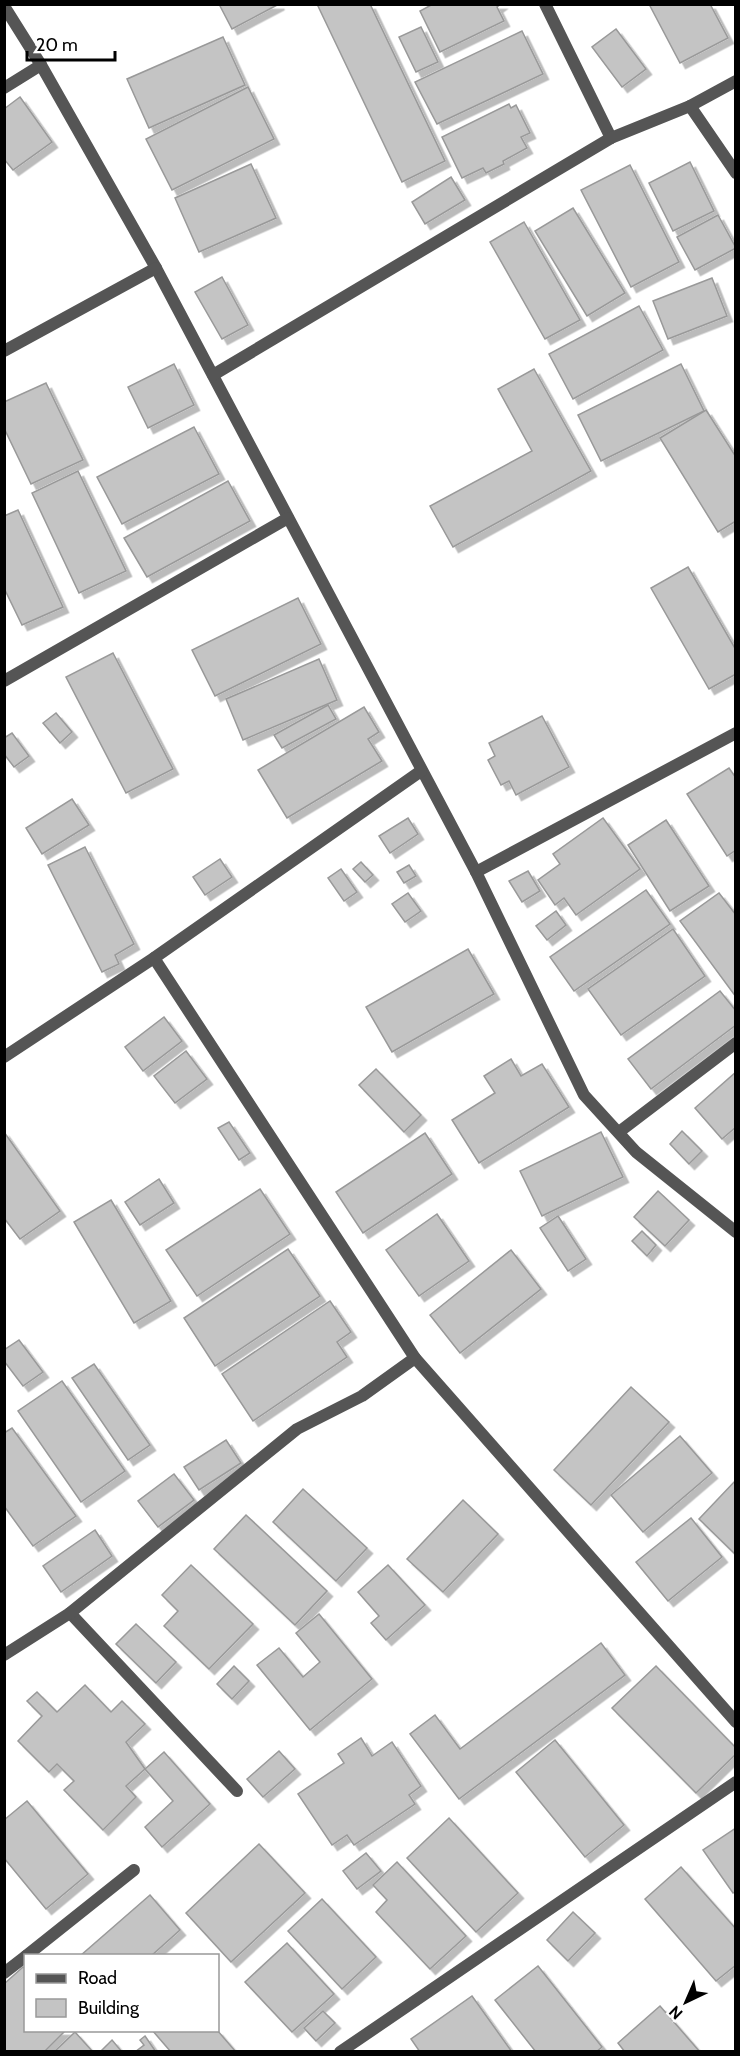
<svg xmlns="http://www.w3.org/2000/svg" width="740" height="2056" viewBox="0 0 740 2056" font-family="Cabin,sans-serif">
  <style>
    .building { fill: #c4c4c4; stroke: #999; stroke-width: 1.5; filter: url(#shadow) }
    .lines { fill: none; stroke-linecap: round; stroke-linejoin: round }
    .service { stroke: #555; stroke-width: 12 }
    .minor { stroke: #555; stroke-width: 12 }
  </style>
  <defs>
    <filter id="shadow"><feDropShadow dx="5.5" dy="5.5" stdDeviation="0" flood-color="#0004"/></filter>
  </defs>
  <rect width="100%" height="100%" fill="#fff"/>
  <g class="building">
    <polygon points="219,4 279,4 232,29"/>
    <polygon points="317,4 370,4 445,161 402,182"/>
    <polygon points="433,4 501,4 497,7 504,21 440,52 420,11"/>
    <polygon points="649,4 710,4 728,38 680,63"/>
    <polygon points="421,27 438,62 416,72 399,37"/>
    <polygon points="616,29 646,69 622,87 592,47"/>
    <polygon points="522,31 543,74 437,124 415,82"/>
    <polygon points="223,37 245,85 149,128 127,79"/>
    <polygon points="248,87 274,139 172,190 146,139"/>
    <polygon points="20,97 52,142 13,170 4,159 4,109"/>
    <polygon points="509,104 511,108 516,105 530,133 521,137 527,148 503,161 504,164 486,173 483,168 462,178 442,137"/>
    <polygon points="690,162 714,211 673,231 649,183"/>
    <polygon points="251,164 276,218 199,252 175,198"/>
    <polygon points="630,165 679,262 631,287 581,190"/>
    <polygon points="451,177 465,200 425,224 412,202"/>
    <polygon points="573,208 625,293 587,316 535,231"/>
    <polygon points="718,215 736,248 695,270 677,237"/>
    <polygon points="524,222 580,320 545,339 490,242"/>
    <polygon points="222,277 248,325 222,339 195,292"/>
    <polygon points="712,278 727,316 668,339 653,301"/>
    <polygon points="639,306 663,350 573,399 549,354"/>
    <polygon points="174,364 194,405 148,428 128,387"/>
    <polygon points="681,364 704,411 601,461 578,415"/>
    <polygon points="534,369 591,471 453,547 430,506 532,451 498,389"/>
    <polygon points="46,383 83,460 31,484 4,428 4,402"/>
    <polygon points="706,410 736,457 736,521 718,532 660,438"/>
    <polygon points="194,427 219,474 122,524 97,477"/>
    <polygon points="78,471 126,571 79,593 32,493"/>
    <polygon points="228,481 250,521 147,577 124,538"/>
    <polygon points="18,510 63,607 22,625 4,588 4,516"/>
    <polygon points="688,567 736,650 736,674 709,689 651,588"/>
    <polygon points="298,598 321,644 215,696 192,650"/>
    <polygon points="113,653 173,769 126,793 66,677"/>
    <polygon points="319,659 337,700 243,740 226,699"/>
    <polygon points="328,705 336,719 282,748 274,735"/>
    <polygon points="364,707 379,732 368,739 382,761 287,818 258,770"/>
    <polygon points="56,713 72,732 60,743 43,723"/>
    <polygon points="542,716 569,767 516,795 509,781 501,785 488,760 495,756 489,743"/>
    <polygon points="12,733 29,756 14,767 4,754 4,738"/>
    <polygon points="729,768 736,778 736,850 727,856 687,794"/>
    <polygon points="72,799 89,825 42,854 26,828"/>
    <polygon points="408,818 418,834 390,853 379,836"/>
    <polygon points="603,818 640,869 576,915 564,898 555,905 538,880 560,864 553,854"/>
    <polygon points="666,820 709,886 670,911 628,845"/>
    <polygon points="85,847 134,944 115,955 119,964 102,972 48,865"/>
    <polygon points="220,859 232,877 205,895 193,877"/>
    <polygon points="361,862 373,875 365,882 353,869"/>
    <polygon points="409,865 416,876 404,883 397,872"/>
    <polygon points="341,869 357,892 344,901 328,878"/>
    <polygon points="528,871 540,891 522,902 509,881"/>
    <polygon points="646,890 670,924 574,991 550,957"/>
    <polygon points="408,893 421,911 405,922 392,904"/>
    <polygon points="719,893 736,915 736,997 680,921"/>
    <polygon points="556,911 566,925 547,940 536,926"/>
    <polygon points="673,929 705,976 621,1035 588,989"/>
    <polygon points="468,949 494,994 392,1052 366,1007"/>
    <polygon points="720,991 736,1011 736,1025 651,1089 628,1059"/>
    <polygon points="164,1017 182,1041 143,1071 125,1047"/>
    <polygon points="186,1051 207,1079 175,1103 154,1076"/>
    <polygon points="511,1059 521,1076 542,1064 569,1107 479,1163 452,1120 495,1093 484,1076"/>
    <polygon points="376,1069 421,1115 404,1132 359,1085"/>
    <polygon points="736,1072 736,1127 722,1139 695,1108"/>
    <polygon points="229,1122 250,1153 239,1160 218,1128"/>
    <polygon points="682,1131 702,1151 689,1164 670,1144"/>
    <polygon points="4,1132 60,1211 20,1239 4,1218"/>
    <polygon points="601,1132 623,1177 542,1216 520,1171"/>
    <polygon points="425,1133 452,1174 363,1233 336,1192"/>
    <polygon points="159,1179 174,1203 140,1225 125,1202"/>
    <polygon points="260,1189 290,1234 197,1296 166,1250"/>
    <polygon points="658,1191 689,1220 665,1246 634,1217"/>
    <polygon points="111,1200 171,1301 134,1323 74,1222"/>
    <polygon points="437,1214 469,1261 419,1296 386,1250"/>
    <polygon points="558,1216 586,1259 568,1271 540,1228"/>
    <polygon points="642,1231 656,1245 647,1256 632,1241"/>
    <polygon points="288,1249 320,1296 215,1366 184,1318"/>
    <polygon points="511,1250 541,1289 460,1353 430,1315"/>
    <polygon points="330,1301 351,1332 337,1342 347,1357 253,1421 222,1374"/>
    <polygon points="19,1340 43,1372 23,1386 4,1361 4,1350"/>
    <polygon points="94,1364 150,1445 128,1460 72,1378"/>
    <polygon points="62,1381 125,1471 81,1502 18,1411"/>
    <polygon points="631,1387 669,1422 591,1505 554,1470"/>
    <polygon points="12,1428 76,1516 33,1546 4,1506 4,1433"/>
    <polygon points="680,1436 712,1473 643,1532 611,1495"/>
    <polygon points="226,1440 241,1463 199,1490 184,1467"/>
    <polygon points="174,1474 194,1500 158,1527 138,1501"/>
    <polygon points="735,1481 736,1482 735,1554 699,1519"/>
    <polygon points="303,1489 367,1548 336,1581 273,1522"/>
    <polygon points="463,1500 498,1534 443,1592 407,1559"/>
    <polygon points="246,1515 327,1591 295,1625 214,1549"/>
    <polygon points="691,1518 722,1557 668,1601 636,1562"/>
    <polygon points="95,1530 112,1556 61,1592 43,1566"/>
    <polygon points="191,1565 253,1624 209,1669 164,1626 178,1611 162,1595"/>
    <polygon points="388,1565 425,1605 386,1640 371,1623 379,1616 358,1592"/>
    <polygon points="319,1614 372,1679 310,1730 257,1665 279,1648 303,1677 320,1662 296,1633"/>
    <polygon points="136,1624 176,1662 156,1683 116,1644"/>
    <polygon points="601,1643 625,1675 459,1799 410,1734 435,1715 460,1749"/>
    <polygon points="234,1666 249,1681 232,1699 217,1684"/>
    <polygon points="656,1666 736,1748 736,1754 696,1793 612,1708"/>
    <polygon points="85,1685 111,1712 122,1701 145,1724 126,1742 145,1769 126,1786 136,1797 103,1830 64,1790 74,1781 57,1764 49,1772 18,1741 42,1716 27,1701 37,1692 57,1712"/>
    <polygon points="361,1738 372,1756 392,1742 421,1786 409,1795 415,1804 354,1845 347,1835 332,1845 298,1794 344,1763 338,1754"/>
    <polygon points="555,1740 624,1825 585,1857 516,1772"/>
    <polygon points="279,1751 295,1769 263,1797 247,1779"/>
    <polygon points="164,1752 210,1804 162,1847 145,1827 173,1801 145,1769"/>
    <polygon points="27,1801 88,1874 46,1909 4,1858 4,1820"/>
    <polygon points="449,1818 518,1893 476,1932 407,1858"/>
    <polygon points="736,1828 736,1891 733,1893 703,1850"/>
    <polygon points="259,1844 305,1893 231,1962 186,1913"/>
    <polygon points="366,1853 381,1871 357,1889 343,1871"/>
    <polygon points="397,1862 466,1936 430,1969 376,1912 387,1900 373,1885"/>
    <polygon points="681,1867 736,1929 736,1965 716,1981 645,1899"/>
    <polygon points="150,1895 180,1930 151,1956 80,1956"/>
    <polygon points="322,1899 376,1957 342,1989 288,1931"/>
    <polygon points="573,1912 595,1933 568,1961 547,1940"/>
    <polygon points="287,1943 334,1994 292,2032 245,1982"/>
    <polygon points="538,1966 602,2047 596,2052 536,2052 495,2000"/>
    <polygon points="23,1967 26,1969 26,2030 66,2030 44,2052 4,2051 4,1984"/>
    <polygon points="472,1996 512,2052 420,2052 411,2039"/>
    <polygon points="660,2006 700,2052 625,2052 618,2043"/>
    <polygon points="323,2011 335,2023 316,2041 304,2028"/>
    <polygon points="152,2030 217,2030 236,2052 171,2052"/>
    <polygon points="75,2032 93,2052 54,2052"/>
    <polygon points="145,2036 156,2052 135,2052 144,2045 140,2040"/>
    <polygon points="112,2040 122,2052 100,2052"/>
  </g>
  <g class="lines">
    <polyline class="service" points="70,1613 237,1791"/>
    <g class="minor">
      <polyline points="545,4 611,138"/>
      <polyline points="4,6 41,65 156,268 476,872 584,1095 636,1152 736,1232"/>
      <polyline points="4,88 41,65"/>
      <polyline points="690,106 736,173"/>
      <polyline points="4,351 156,268"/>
      <polyline points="213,375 611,138 690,106 736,81"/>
      <polyline points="4,681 288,518"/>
      <polyline points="476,872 736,733"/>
      <polyline points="4,1057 154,958 421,771"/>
      <polyline points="619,1132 736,1043"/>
      <polyline points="415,1358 736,1722"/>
      <polyline points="4,1655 70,1613 297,1429 362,1396 415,1358 154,958"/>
      <polyline points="26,1956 134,1870"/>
      <polyline points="4,1973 26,1956"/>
      <polyline points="340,2052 736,1782"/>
    </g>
  </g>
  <rect width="740" height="2056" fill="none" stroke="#000000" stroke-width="12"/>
  <rect x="24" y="1954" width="195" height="78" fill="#ffffff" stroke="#999999" stroke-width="1.5"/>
  <rect x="36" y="1974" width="30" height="9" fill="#555555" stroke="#999999" stroke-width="1.5"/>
  <text x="78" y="1984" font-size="18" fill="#000000">Road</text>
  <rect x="36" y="1999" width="30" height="18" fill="#c4c4c4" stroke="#999999" stroke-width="1.5"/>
  <text x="78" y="2014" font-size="18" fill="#000000">Building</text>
  <g transform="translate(686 2002) rotate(224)" stroke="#ffffff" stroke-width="4.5" paint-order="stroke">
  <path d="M0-4.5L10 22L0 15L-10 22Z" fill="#000000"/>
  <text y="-9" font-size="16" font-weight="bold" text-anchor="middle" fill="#000000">N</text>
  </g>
  <path d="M27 51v9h88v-9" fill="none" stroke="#000000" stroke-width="3"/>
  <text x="36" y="51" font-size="18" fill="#000000" stroke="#ffffff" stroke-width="4.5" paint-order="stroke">20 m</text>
</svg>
